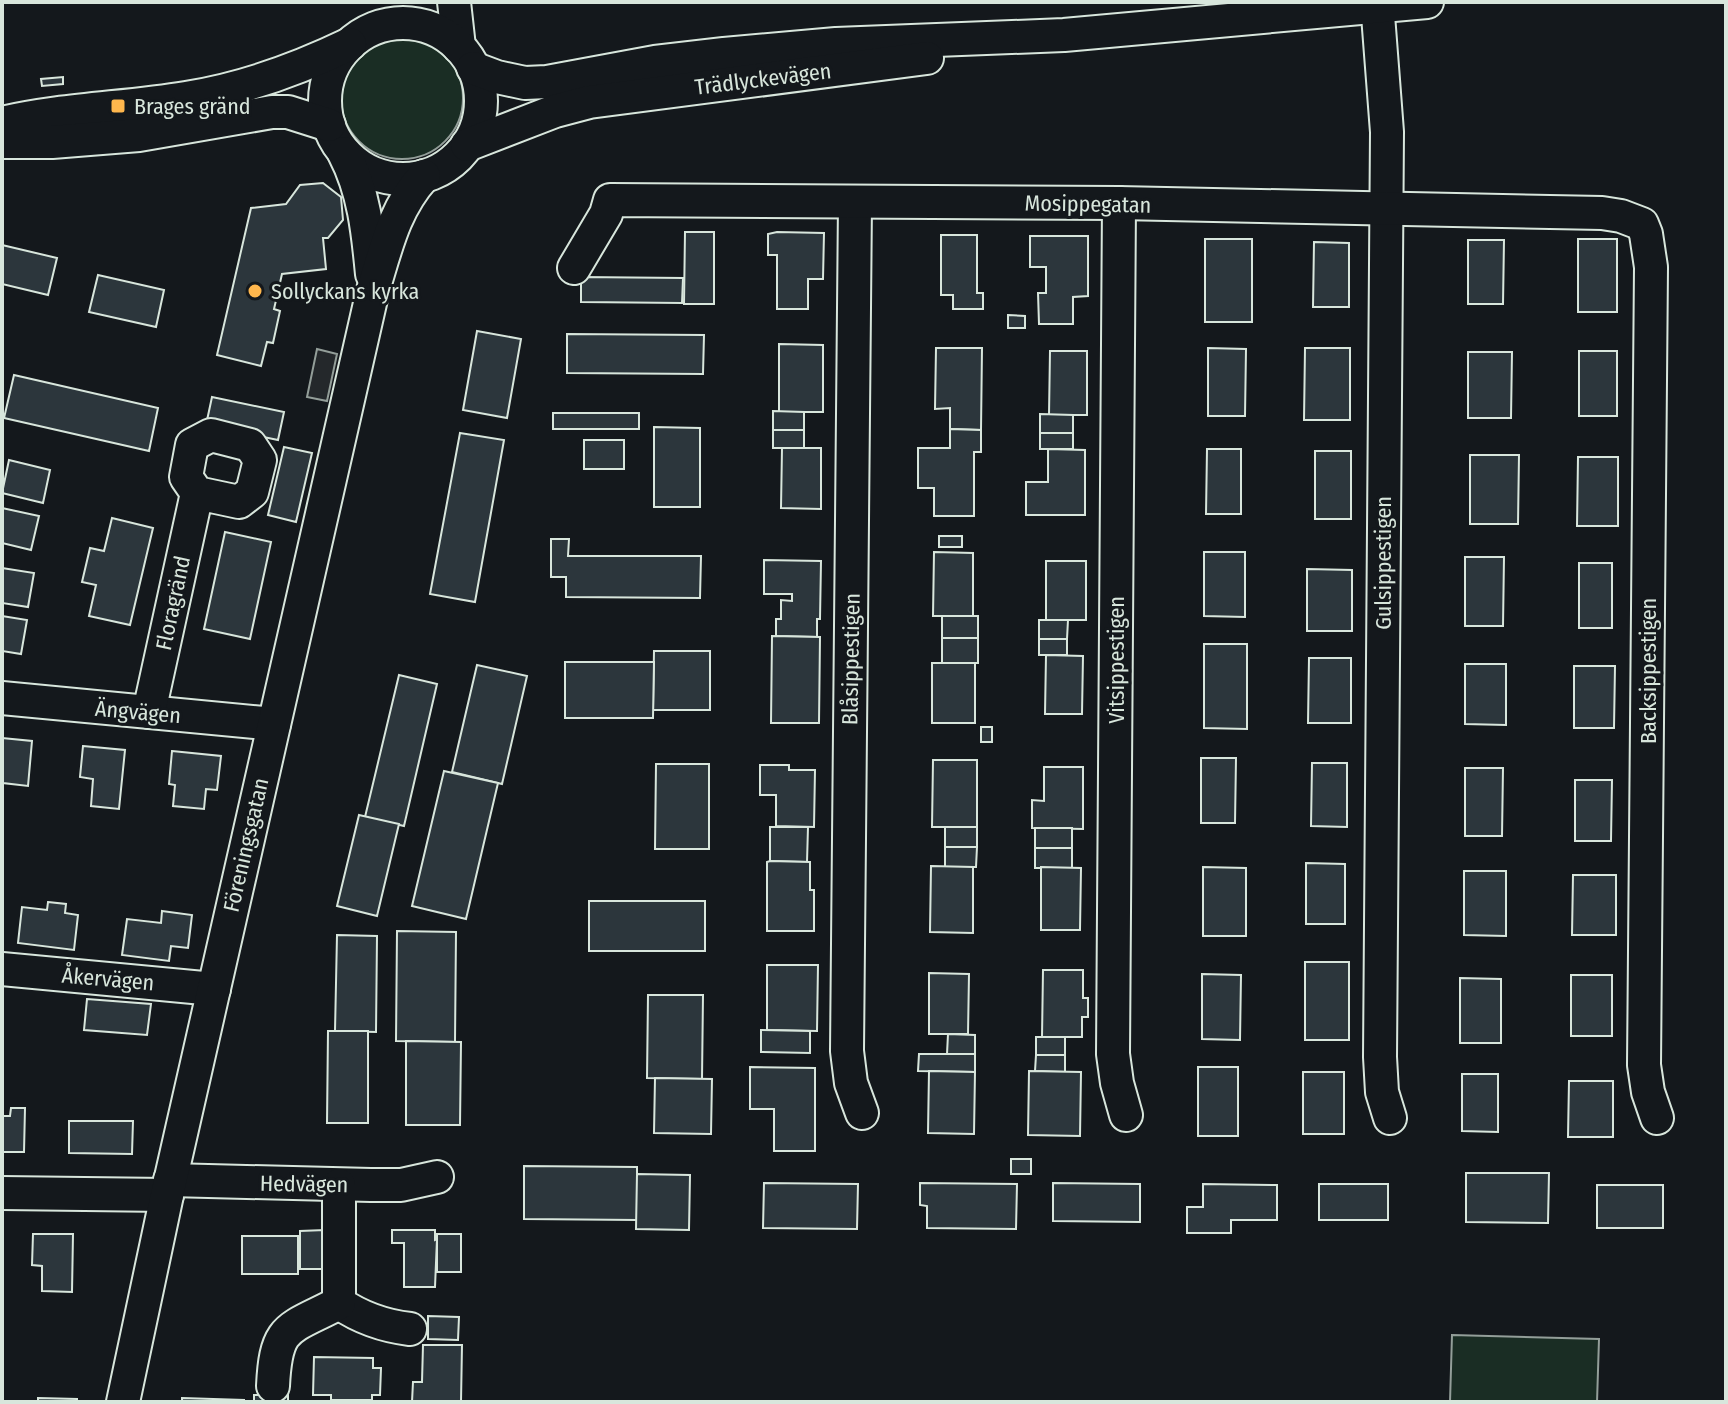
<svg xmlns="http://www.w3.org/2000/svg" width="1728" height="1404" viewBox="0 0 1728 1404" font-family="'Fira Sans Condensed',sans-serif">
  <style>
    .green { fill: #1a2d24; stroke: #939e99; stroke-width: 2 }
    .parking { fill: #24282b; stroke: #939e99; stroke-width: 2 }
    .building { fill: #2c363c; stroke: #d8e6dc; stroke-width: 2 }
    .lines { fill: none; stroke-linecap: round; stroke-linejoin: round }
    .minor-casing { stroke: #d8e6dc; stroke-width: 36 }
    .minor { stroke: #14181c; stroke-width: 32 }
    .poi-dot { fill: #ffb74d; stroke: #14181c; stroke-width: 3 }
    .labels { text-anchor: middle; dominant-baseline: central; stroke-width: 6; stroke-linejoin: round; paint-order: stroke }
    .street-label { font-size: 22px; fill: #d8e6dc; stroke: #14181c }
    .poi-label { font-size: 22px; fill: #d8e6dc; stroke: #14181c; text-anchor: start }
  </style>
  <rect width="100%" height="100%" fill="#14181c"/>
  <g class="green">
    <circle cx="402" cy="98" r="61"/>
    <polygon points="1452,1335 1599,1339 1597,1402 1450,1402"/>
  </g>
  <polygon class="parking" points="317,349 337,354 327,401 307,397"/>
  <g class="building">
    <polygon points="63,77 63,84 42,86 41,79"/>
    <polygon points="323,183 341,197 343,220 328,238 323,238 326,269 282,274 274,309 280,311 273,343 267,342 261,366 217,355 251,208 286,204 300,185"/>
    <polygon points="685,232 714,232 714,304 684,304"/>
    <polygon points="777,232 824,233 823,279 808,279 808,309 777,309 777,255 768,255 768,234"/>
    <polygon points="941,235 977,235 977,293 983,293 983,309 953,309 953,295 941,295"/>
    <polygon points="1030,236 1088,236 1088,296 1073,297 1073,324 1039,324 1038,293 1046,293 1046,267 1030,267"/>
    <rect x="1205" y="239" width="47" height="83"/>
    <rect x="1578" y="239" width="39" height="73"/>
    <polygon points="1468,240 1504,240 1503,304 1468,304"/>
    <polygon points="1314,242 1349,243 1349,307 1313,307"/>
    <polygon points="2,245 57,258 48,295 2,284"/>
    <polygon points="98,275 164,290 156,327 89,312"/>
    <polygon points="581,277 683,278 682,303 581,302"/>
    <polygon points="1008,315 1025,316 1025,328 1008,328"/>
    <polygon points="477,331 521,339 507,418 463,410"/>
    <polygon points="567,334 704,335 703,374 567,373"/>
    <polygon points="779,344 823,345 823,412 779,412"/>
    <polygon points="936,348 982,348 981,430 950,429 950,408 935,409"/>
    <polygon points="1208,348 1246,349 1245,416 1208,416"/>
    <polygon points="1305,348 1350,348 1350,420 1304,420"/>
    <polygon points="1050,351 1087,351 1087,415 1049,415"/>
    <rect x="1579" y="351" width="38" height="65"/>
    <polygon points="1468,352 1512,352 1511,418 1468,418"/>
    <polygon points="14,375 158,408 149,451 4,418"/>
    <polygon points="212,397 284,412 278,440 206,425"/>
    <polygon points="773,411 804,412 804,430 773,430"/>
    <rect x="553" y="413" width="86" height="16"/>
    <polygon points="1040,414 1073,415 1073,433 1040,433"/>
    <polygon points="654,427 700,428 700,507 654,507"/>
    <polygon points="950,429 981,430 981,452 974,452 974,516 934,516 934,488 918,488 918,448 950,448"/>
    <rect x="773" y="430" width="31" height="18"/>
    <polygon points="460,433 504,440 475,602 430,594"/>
    <rect x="1040" y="433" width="33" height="16"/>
    <rect x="584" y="440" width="40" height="29"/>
    <polygon points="284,447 312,453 296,522 268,515"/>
    <polygon points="782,448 821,448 821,509 781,508"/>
    <polygon points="1048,449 1085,450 1085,515 1026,515 1026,482 1048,482"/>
    <polygon points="1207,449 1241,449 1241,514 1206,514"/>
    <rect x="1315" y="451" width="36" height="68"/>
    <polygon points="1470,455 1519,455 1518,524 1470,524"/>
    <polygon points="1578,457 1618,457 1618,526 1577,526"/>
    <polygon points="9,460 50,470 43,503 2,493"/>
    <polygon points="2,508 39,516 31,550 2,543"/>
    <polygon points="112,518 153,528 130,625 89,616 96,585 82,582 90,548 104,551"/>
    <polygon points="225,532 271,542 250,639 204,629"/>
    <rect x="939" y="536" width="23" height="11"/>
    <polygon points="551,539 569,539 568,556 701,556 700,598 566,597 566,577 551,577"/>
    <polygon points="934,552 973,553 973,616 933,616"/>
    <polygon points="1204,552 1245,552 1245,617 1204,616"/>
    <polygon points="1465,557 1504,557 1503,626 1465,626"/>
    <polygon points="764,560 821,561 820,619 817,619 817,637 776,636 776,619 781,619 781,600 792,601 792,594 764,594"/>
    <rect x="1046" y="561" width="40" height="59"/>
    <rect x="1579" y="563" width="33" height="65"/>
    <polygon points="2,568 34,573 28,607 2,603"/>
    <polygon points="1307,569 1352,570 1352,631 1307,631"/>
    <polygon points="2,616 27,620 21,654 2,651"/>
    <rect x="942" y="616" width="36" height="22"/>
    <polygon points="1039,620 1068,620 1067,639 1039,639"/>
    <polygon points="772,636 820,637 819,723 771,723"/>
    <rect x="942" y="638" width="36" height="25"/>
    <rect x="1039" y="639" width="28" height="16"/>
    <polygon points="1204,644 1247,644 1247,729 1204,728"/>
    <polygon points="654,651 710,651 710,710 653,710"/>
    <polygon points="1046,655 1083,656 1082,714 1045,714"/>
    <polygon points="1309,658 1351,658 1351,723 1308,723"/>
    <polygon points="565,662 654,662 653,718 565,718"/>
    <rect x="932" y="663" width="43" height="60"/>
    <polygon points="1465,664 1506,664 1506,725 1465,724"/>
    <polygon points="477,665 527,676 502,784 452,772"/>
    <polygon points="1574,666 1615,666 1614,728 1574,728"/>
    <polygon points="399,675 437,684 404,826 365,817"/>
    <rect x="981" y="727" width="11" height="15"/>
    <polygon points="2,738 32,741 28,786 3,783"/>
    <polygon points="83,746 125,750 119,809 91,806 93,779 80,777"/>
    <polygon points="172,751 221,756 217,790 206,789 204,809 173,806 175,785 169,784"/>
    <polygon points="1201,758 1236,758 1235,823 1201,823"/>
    <polygon points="933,760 977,760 977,827 932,827"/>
    <polygon points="1312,763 1347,763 1347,827 1311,826"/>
    <polygon points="656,764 709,764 709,849 655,849"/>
    <polygon points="760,765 789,765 789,770 815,770 814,827 776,826 776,795 760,795"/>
    <polygon points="1044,767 1083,767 1083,829 1032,828 1032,800 1044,801"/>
    <polygon points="1465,768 1503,768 1502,836 1465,836"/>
    <polygon points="444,771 498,783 466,919 412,906"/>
    <polygon points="1575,780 1612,780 1611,841 1575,841"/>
    <polygon points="359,815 399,824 377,916 337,906"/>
    <polygon points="770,827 808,827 807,862 770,861"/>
    <rect x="945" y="827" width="32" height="20"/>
    <rect x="1035" y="828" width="37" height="20"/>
    <polygon points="945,847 977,847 976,867 945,867"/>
    <rect x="1035" y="848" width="37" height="20"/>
    <polygon points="770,861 810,862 810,890 814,890 814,931 767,931 767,862"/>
    <polygon points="1306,863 1345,864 1345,924 1306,924"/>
    <polygon points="931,866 973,867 973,933 930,932"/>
    <polygon points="1041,867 1081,868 1080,930 1041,930"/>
    <polygon points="1203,867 1246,868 1246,936 1203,936"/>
    <polygon points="1464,871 1506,871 1506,936 1464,935"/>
    <polygon points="1573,875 1616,875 1616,935 1572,935"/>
    <rect x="589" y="901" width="116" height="50"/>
    <polygon points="48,902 66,904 65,913 78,915 74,950 18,943 22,907 47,910"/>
    <polygon points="162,911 192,915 188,948 171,946 169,961 122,955 127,919 161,923"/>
    <polygon points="397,931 456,932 455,1042 396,1041"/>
    <polygon points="337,935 377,936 376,1032 335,1031"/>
    <rect x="1305" y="962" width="44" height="78"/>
    <polygon points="767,965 818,965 817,1031 767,1030"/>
    <polygon points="1043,970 1083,970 1083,998 1088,998 1088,1017 1082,1017 1082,1037 1042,1037"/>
    <polygon points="929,973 969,974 968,1034 929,1034"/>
    <polygon points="1202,974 1241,975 1240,1040 1202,1039"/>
    <rect x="1571" y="975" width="41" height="61"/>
    <polygon points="1460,978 1501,979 1501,1043 1460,1043"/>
    <polygon points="648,995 703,995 702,1079 647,1078"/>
    <polygon points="87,999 151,1004 147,1035 84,1030"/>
    <polygon points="761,1030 810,1031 810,1053 761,1052"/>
    <polygon points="328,1031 368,1031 368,1123 327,1123"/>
    <polygon points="948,1034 975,1035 975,1054 947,1054"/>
    <rect x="1036" y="1037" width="29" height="18"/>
    <polygon points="406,1041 461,1042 460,1125 406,1125"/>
    <polygon points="919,1054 975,1054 975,1072 918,1071"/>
    <polygon points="1036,1055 1065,1055 1065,1072 1035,1071"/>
    <polygon points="750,1067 815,1068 815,1151 774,1151 774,1109 750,1109"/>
    <rect x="1198" y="1067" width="40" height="69"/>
    <polygon points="929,1071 975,1072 974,1134 928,1133"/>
    <polygon points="1029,1071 1081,1072 1080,1136 1028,1135"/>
    <rect x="1303" y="1072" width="41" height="62"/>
    <polygon points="1462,1074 1498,1074 1498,1132 1462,1131"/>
    <polygon points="655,1078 712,1079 711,1134 654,1133"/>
    <polygon points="1569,1081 1613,1081 1613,1137 1568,1137"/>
    <polygon points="11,1108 25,1108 24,1152 2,1152 2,1116 10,1116"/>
    <polygon points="69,1121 133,1121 132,1154 69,1153"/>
    <rect x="1011" y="1159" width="20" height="15"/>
    <polygon points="524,1166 637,1167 637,1220 524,1219"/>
    <polygon points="1466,1173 1549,1173 1548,1223 1466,1222"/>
    <polygon points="637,1174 690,1175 689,1230 636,1229"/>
    <polygon points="764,1183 858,1184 857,1229 763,1228"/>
    <polygon points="920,1183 1017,1184 1016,1229 927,1228 927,1206 920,1205"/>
    <polygon points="1053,1183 1140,1184 1140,1222 1053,1221"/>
    <polygon points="1203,1184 1277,1185 1277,1220 1231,1220 1231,1233 1187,1233 1187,1207 1203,1207"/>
    <rect x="1319" y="1184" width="69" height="36"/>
    <rect x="1597" y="1185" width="66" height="43"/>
    <polygon points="325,1230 325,1269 300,1269 300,1231"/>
    <polygon points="392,1230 435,1230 435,1240 437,1239 435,1287 404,1287 404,1243 392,1243"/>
    <polygon points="33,1234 73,1234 72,1292 42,1291 42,1266 32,1265"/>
    <rect x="437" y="1234" width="24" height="38"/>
    <rect x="242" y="1236" width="56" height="38"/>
    <polygon points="428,1316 459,1317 458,1340 428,1339"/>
    <polygon points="423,1345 462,1345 461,1402 412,1402 413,1382 422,1382"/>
    <polygon points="314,1357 373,1358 373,1368 381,1368 380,1395 372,1395 372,1400 331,1400 331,1395 313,1395"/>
    <rect x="254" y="1395" width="34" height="7"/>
    <polygon points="38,1398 77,1399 77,1402 38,1402"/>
    <polygon points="182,1398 244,1400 244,1402 182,1402"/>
  </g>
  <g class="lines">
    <g class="minor-casing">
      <g id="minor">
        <polyline points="454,2 459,47"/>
        <polyline points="1377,2 1387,132 1380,1057 1382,1092 1390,1118"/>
        <circle cx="403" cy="101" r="78"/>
        <polyline points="473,68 497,77 525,83 547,82 655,62 724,54 836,44 1064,35 1427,2"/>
        <path d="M2,123C63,109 125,108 186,98C244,89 298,69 350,44"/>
        <polyline points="2,142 52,142 139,135 272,112 288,112 329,125"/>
        <polyline points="467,145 555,111 589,102 927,58"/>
        <path d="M344,153C364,191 368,232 372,274"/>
        <polyline points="855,202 847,1051 851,1083 862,1113"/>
        <polyline points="1119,203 1113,1054 1117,1083 1126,1115"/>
        <polyline points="574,268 606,214 610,200 1119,203 1602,213 1621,216 1642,224 1646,234 1651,267 1644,1065 1648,1092 1657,1118"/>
        <polyline points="2,698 274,724"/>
        <polyline points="149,712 197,493 186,477 192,445 211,435 250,445 260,460 252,492 239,502 197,493"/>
        <polyline points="2,969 214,989"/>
        <polyline points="170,1180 371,1185 401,1185 437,1177"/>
        <polyline points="2,1193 167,1195"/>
        <path d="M339,1303C361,1318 384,1326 410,1329"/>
        <path d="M273,1386C276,1324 288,1330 339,1303V1185"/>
        <path d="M123,1402L167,1195L373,290C386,248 394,209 424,176"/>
      </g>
    </g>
    <use href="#minor" class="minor"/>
  </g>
  <g class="poi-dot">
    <rect x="110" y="98" width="16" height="16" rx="4"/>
    <circle cx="255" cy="291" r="8"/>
  </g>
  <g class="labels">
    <g class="street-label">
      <text transform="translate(763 79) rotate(-7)">Trädlyckevägen</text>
      <text transform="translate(1088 204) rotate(1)">Mosippegatan</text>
      <text transform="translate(1383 563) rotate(-90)">Gulsippestigen</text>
      <text transform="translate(173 603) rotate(-78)">Floragränd</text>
      <text transform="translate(851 659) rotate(-89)">Blåsippestigen</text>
      <text transform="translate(1116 660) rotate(-90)">Vitsippestigen</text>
      <text transform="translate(1648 671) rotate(-90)">Backsippestigen</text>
      <text transform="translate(138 712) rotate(5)">Ängvägen</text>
      <text transform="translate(246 845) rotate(-77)">Föreningsgatan</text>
      <text transform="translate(108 979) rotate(5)">Åkervägen</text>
      <text transform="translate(304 1184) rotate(1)">Hedvägen</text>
    </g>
    <g class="poi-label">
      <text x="134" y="106">Brages gränd</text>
      <text x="271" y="291">Sollyckans kyrka</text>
    </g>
  </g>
  <rect width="1728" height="1404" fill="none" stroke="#d8e6dc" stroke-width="8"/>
</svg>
